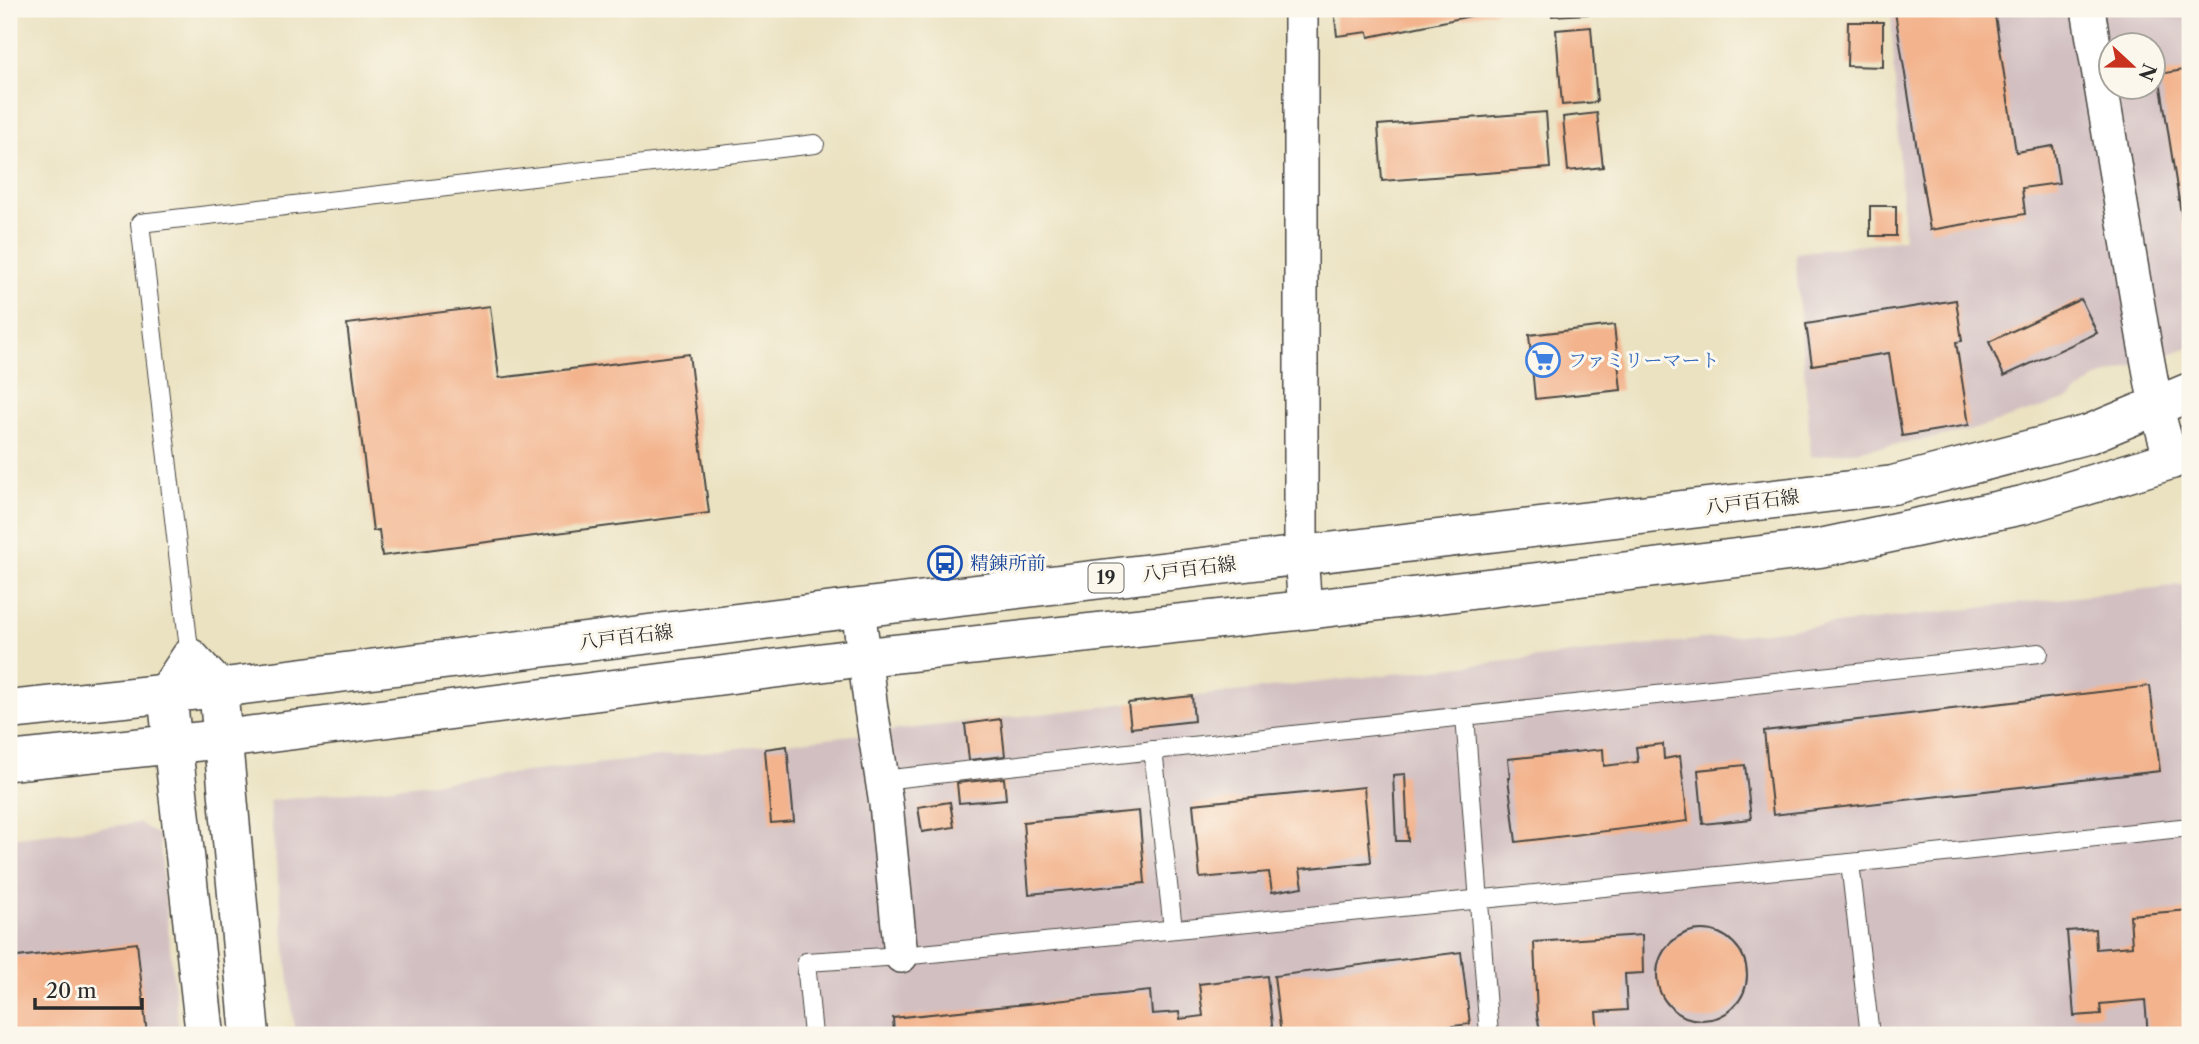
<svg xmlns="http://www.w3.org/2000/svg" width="2199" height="1044" viewBox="0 0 2199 1044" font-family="'Libre Caslon Text','Noto Serif JP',serif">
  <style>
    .industrial { fill: #d2bfc1; fill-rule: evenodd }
    .building { fill: #f3b48d }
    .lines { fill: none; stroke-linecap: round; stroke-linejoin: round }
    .lane-casing { stroke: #484642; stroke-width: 20 }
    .street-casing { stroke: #484642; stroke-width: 36 }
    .secondary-casing { stroke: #484642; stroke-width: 41 }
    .primary-casing { stroke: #484642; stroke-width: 41 }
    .lane { stroke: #fff; stroke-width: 18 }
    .street { stroke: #fff; stroke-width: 33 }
    .secondary { stroke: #fff; stroke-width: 38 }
    .primary { stroke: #fff; stroke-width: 38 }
    .labels { text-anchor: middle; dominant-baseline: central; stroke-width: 6; stroke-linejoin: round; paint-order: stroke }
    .shield { fill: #fbf7ec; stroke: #696865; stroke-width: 2 }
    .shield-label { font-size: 18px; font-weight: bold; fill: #2b2b2b }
    .shop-label { font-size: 19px; fill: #366cbe; stroke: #fbf7ec; text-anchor: start }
    .street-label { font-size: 19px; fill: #2b2b2b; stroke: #fbf7ec }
    .transit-label { font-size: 19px; fill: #164399; stroke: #fbf7ec; text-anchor: start }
  </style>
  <rect width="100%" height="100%" fill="#fbf7ec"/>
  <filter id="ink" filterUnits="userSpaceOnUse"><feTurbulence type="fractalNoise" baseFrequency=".0143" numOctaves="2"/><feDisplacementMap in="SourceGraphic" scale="14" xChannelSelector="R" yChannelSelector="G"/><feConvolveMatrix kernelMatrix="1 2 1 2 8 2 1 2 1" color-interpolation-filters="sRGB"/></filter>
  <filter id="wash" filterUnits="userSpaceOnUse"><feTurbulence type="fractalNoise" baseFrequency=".00686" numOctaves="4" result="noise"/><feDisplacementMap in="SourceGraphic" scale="28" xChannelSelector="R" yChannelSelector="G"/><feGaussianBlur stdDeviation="1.57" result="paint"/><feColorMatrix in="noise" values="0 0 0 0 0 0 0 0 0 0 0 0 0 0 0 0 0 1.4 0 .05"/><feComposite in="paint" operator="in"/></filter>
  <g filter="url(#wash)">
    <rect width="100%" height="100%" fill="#ebe2c1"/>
    <g class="industrial">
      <path d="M1891,9H2190V347L2095,379L2069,399L1972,430L1907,443L1811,457L1795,253L1904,239ZM2112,46H2154V88H2112Z"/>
      <polygon points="2190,584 2190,1035 295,1035 269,801"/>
      <polygon points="139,823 159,836 179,1035 9,1035 9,838"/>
    </g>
    <g id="blocks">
      <g class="building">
        <polygon points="1334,9 1500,9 1500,10 1369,37 1368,32 1337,36"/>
        <polygon points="1552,9 1589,9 1589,14 1552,16"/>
        <polygon points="1914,9 1994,9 2016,152 2053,146 2059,183 2022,188 2025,214 1930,230 1895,12"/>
        <polygon points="1848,22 1883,22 1883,67 1847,66"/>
        <polygon points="1591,27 1597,102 1562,105 1556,30"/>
        <polygon points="2190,69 2190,264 2189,264 2159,74"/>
        <polygon points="1546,112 1550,168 1382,181 1378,125"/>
        <polygon points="1597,113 1603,167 1568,171 1563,117"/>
        <rect x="1870" y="206" width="26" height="30"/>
        <polygon points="2081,299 2097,333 2004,376 1989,342"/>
        <polygon points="1956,300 1962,341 1956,342 1969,425 1902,436 1889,353 1812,365 1806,324"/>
        <polygon points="490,306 499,378 689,354 709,513 382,556 379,530 373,531 347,324"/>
        <polygon points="1614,325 1621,390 1535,399 1529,335"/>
        <polygon points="2150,686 2160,771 1773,815 1764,731"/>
        <polygon points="1192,696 1194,721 1131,728 1128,703"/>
        <polygon points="1001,719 1005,756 969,760 965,724"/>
        <polygon points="1663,744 1664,759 1680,756 1688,821 1516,842 1508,778 1510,778 1508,759 1603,749 1604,766 1638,762 1636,747"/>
        <polygon points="787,746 794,821 771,823 765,749"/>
        <polygon points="1745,765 1751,819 1703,824 1698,770"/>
        <polygon points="1405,774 1408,841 1396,841 1393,775"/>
        <polygon points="1004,778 1006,799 959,803 957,783"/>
        <polygon points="1364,787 1371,862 1300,869 1303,887 1272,892 1269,872 1200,878 1193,804"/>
        <polygon points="950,802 954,827 922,832 918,807"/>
        <polygon points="1139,811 1145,883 1029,894 1023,822"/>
        <polygon points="2190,910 2190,1035 2148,1035 2145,1000 2100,1004 2101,1014 2074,1016 2067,931 2095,929 2096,949 2132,946 2130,915"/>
        <circle cx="1702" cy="975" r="45"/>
        <polygon points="1642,935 1643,973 1625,974 1627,1010 1596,1012 1598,1035 1541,1035 1537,1016 1534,942"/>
        <polygon points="137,943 147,1035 9,1035 9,958"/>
        <polygon points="1461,952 1470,1024 1380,1035 1281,1035 1274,976"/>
        <polygon points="1267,976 1273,1035 894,1035 893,1018 1150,991 1152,1014 1179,1012 1180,1019 1203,1016 1199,984"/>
      </g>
    </g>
  </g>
  <g filter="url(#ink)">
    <use href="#blocks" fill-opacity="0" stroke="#484642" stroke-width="2"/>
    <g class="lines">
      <g class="lane-casing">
        <g id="lane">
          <polyline points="190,658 140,223 815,144"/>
          <polyline points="1465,716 1489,1035"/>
          <polyline points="1153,750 1173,929"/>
          <polyline points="882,780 2039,653"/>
          <polyline points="1850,863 1870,1035"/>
          <polyline points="813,1035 806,962 901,956 1850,863 2190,827"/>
        </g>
      </g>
      <g class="street-casing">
        <g id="street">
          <polyline points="1301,9 1301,555 1305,610"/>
          <polyline points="2088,9 2144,341 2156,406 2171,460"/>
          <polyline points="858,608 871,709 886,804 901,956"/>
        </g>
      </g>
      <g class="secondary-casing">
        <polyline id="secondary" points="205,1035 167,693 190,658 218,688 250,1035"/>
      </g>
      <g class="primary-casing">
        <g id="primary">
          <polyline points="9,710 218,688 858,608 1893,485 2089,434 2190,392"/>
          <polyline points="9,761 223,739 865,657 1305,610 1820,548 2023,505 2171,460 2190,452"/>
        </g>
      </g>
      <use href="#lane" class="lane"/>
      <use href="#street" class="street"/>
      <use href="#secondary" class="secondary"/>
      <use href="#primary" class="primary"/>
    </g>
  </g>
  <defs>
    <g id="supermarket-ring" transform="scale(1.75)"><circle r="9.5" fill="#fbf7ec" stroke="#3f7fe0" stroke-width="1.5"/><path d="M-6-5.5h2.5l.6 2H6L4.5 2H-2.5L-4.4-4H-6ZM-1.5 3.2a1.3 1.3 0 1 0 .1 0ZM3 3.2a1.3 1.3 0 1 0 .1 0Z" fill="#3f7fe0"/></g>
    <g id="bus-ring" transform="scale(1.75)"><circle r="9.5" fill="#fbf7ec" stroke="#1a4fb4" stroke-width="1.5"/><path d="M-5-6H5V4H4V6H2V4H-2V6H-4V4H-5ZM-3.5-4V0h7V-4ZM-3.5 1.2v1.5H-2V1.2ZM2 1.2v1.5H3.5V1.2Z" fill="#1a4fb4"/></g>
  </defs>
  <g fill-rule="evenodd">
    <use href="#supermarket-ring" x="1543" y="360"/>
    <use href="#bus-ring" x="945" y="563"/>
  </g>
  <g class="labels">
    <rect class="shield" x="1088.5" y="563.5" width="35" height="29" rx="5"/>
    <g class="shield-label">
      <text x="1106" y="578">19</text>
    </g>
    <g class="shop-label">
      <text x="1568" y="360">ファミリーマート</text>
    </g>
    <g class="street-label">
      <text transform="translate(1752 502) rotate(-7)">八戸百石線</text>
      <text transform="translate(1189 569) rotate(-7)">八戸百石線</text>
      <text transform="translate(626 637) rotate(-7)">八戸百石線</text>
    </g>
    <g class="transit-label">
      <text x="970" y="563">精錬所前</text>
    </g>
  </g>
  <rect width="2199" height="1044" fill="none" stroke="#fbf7ec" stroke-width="35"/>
  <g transform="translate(2132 66) rotate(112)"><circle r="33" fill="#fbf7ec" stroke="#a8a59f" stroke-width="2"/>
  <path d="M0-5L12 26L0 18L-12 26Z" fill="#c8321e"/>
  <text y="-10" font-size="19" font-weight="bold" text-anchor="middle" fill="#2b2b2b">N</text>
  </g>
  <path d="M35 998v10h107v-10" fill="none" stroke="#2b2b2b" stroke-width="3.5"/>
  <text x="46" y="998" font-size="21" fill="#2b2b2b" stroke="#fbf7ec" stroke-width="5" paint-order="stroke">20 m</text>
</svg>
